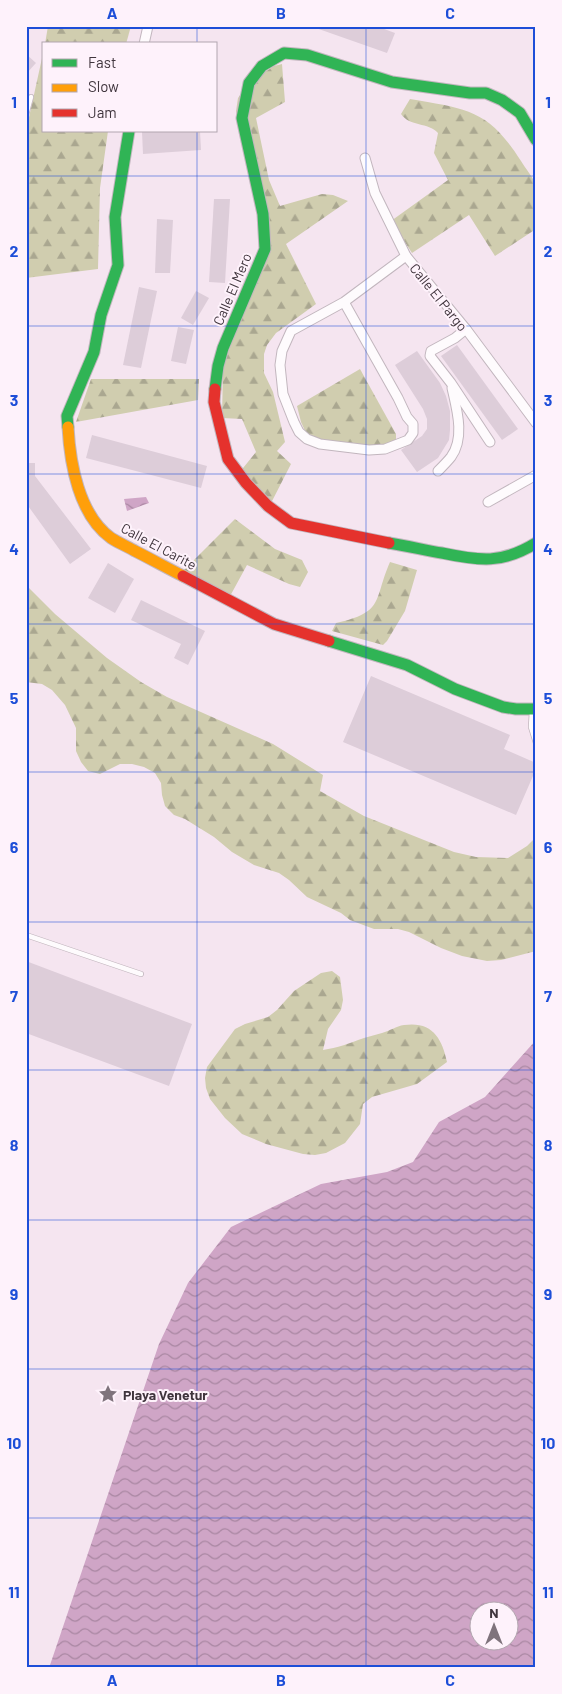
<svg xmlns="http://www.w3.org/2000/svg" width="562" height="1694" viewBox="0 0 562 1694" font-family="Barlow,sans-serif">
  <style>
    .forest { fill: url(#forest-firs) }
    .water { fill: url(#water-waves); fill-rule: evenodd }
    .building { fill: #ddcdd9 }
    .lines { fill: none; stroke-linecap: round; stroke-linejoin: round }
    .lane-casing { stroke: #c2b6be; stroke-width: 6 }
    .street-casing { stroke: #c2b6be; stroke-width: 11 }
    .fast-casing { stroke: #c2b6be; stroke-width: 13 }
    .slow-casing { stroke: #c2b6be; stroke-width: 13 }
    .jam-casing { stroke: #c2b6be; stroke-width: 13 }
    .lane { stroke: #fefbfd; stroke-width: 4.5 }
    .street { stroke: #fefbfd; stroke-width: 9 }
    .fast { stroke: #30b455; stroke-width: 11 }
    .slow { stroke: #ff9f0a; stroke-width: 11 }
    .jam { stroke: #e5322d; stroke-width: 11 }
    .grid { fill: none; stroke: #1d4ed8; stroke-width: 1; stroke-opacity: 0.55 }
    .labels { text-anchor: middle; dominant-baseline: central; stroke-width: 4; stroke-linejoin: round; paint-order: stroke }
    .street-label { font-size: 14px; fill: #40353d; stroke: #fef2fb }
    .poi-label { font-size: 14px; font-weight: bold; fill: #40353d; stroke: #fef2fb; text-anchor: start }
    .neatline { fill: none; stroke: #1d4ed8; stroke-width: 2 }
    .grid-label { font-size: 16px; text-anchor: middle; font-weight: bold; fill: #1d4ed8 }
  </style>
  <defs>
    <pattern id="forest-firs" width="22" height="20" patternUnits="userSpaceOnUse" patternTransform="scale(1.25)"><rect width="22" height="20" fill="#d0cdaf"/><path d="M5 1l3.5 6h-7zM16 11l3.5 6h-7z" fill="#aaa790"/></pattern>
    <pattern id="water-waves" width="16" height="10" patternUnits="userSpaceOnUse" patternTransform="scale(1.25)"><rect width="16" height="10" fill="#cfa5c6"/><path d="M0 5q4-4 8 0t8 0" fill="none" stroke="#a987a2"/></pattern>
  </defs>
  <rect width="100%" height="100%" fill="#f5e5f0"/>
  <g class="forest">
    <polygon points="48,26 131,26 126,44 45,44"/>
    <polygon points="44,49 44,131 108,131 100,188 98,269 26,278 26,131"/>
    <polygon points="282,64 285,102 256,118 269,180 280,206 322,194 333,195 348,201 286,244 316,304 276,333 267,345 264,354 264,373 273,392 285,442 277,451 291,464 269,507 239,473 256,452 242,419 222,418 223,367 266,246 249,162 236,111 238,98 249,83 274,66"/>
    <path d="M410,99C467,109 488,109 521,161C525,168 535,179 536,187C537,201 536,216 536,229L495,256L469,215L412,253L391,221L448,180L434,153L438,133C428,122 410,127 401,114Z"/>
    <polygon points="360,369 396,434 396,440 379,448 314,440 306,433 301,422 297,406"/>
    <polygon points="91,379 199,379 198,400 76,422"/>
    <polygon points="235,519 275,549 302,560 308,572 300,587 289,584 247,565 229,598 180,574"/>
    <path d="M390,562L417,570L405,611L387,641L383,645L332,631L336,623C385,612 373,601 390,562Z"/>
    <polygon points="26,585 55,614 107,658 141,682 167,697 273,744 323,775 320,791 364,816 454,852 476,857 508,858 527,846 536,837 536,951 501,960 487,961 462,956 441,948 409,932 398,929 374,929 350,920 341,913 307,897 289,880 279,873 254,865 232,852 214,837 185,819 174,815 165,806 162,795 161,783 155,773 144,767 132,764 120,764 100,774 88,771 81,762 76,751 76,728 65,705 52,690 42,684 26,682"/>
    <path d="M332,971L340,977L343,1000L341,1010L328,1029L323,1050C337,1048 350,1043 364,1038C370,1036 376,1035 382,1033C390,1031 396,1026 404,1025C432,1021 442,1038 447,1062L417,1084L372,1097L363,1104L360,1124L345,1143L326,1153L315,1155L303,1154L266,1144L242,1134L225,1118L210,1099L206,1088L205,1078L207,1067L235,1029L245,1024L268,1017L277,1010L294,991L321,973Z"/>
  </g>
  <g class="water">
    <polygon points="146,497 149,503 127,511 124,499"/>
    <path d="M536,1040V1668H49L159,1344L188,1283L231,1227L321,1184L387,1172L413,1162L439,1122L485,1097ZM480,1612H510V1642H480Z"/>
  </g>
  <g class="building">
    <polygon points="376,26 395,33 387,53 313,27"/>
    <polygon points="26,54 36,63 26,74"/>
    <polygon points="148,131 200,131 201,150 143,154 142,132"/>
    <polygon points="214,199 230,199 225,283 209,282"/>
    <polygon points="157,219 173,220 170,273 155,273"/>
    <polygon points="139,287 157,291 141,368 123,365"/>
    <polygon points="196,291 209,298 193,325 181,318"/>
    <polygon points="178,327 194,330 186,364 171,361"/>
    <polygon points="457,345 518,429 502,440 441,356"/>
    <polygon points="417,351 440,383 446,396 450,411 450,430 449,440 438,458 417,472 401,450 422,436 427,429 427,419 423,409 395,365"/>
    <polygon points="92,435 207,466 201,488 86,458"/>
    <polygon points="26,463 35,463 35,476 91,549 70,564 26,503"/>
    <polygon points="108,563 134,579 115,613 88,598"/>
    <polygon points="141,600 205,631 188,665 174,658 181,644 131,620"/>
    <polygon points="371,676 510,735 504,749 536,763 536,769 516,815 343,742"/>
    <polygon points="26,961 192,1024 169,1086 26,1033"/>
  </g>
  <g class="lines">
    <g class="lane-casing">
      <g id="lane">
        <polyline points="26,115 31,97"/>
        <polyline points="532,711 531,727 536,743"/>
        <polyline points="26,935 141,974"/>
      </g>
    </g>
    <g class="street-casing">
      <g id="street">
        <polyline points="144,44 148,26"/>
        <polyline points="365,158 375,193 406,256 466,329 536,423"/>
        <polyline points="344,302 398,398 407,417 413,424 413,433 408,440 385,449 369,450 320,444 307,439 299,432 294,422 283,394 280,365 282,351 291,331 344,302 406,256"/>
        <polyline points="466,329 455,338 431,351 430,356 451,383 490,442"/>
        <path d="M438,471C442,467 447,462 451,457C465,438 457,410 452,388"/>
        <polyline points="488,502 536,475"/>
      </g>
    </g>
    <g class="fast-casing">
      <g id="fast">
        <polyline points="215,389 218,366 223,348 265,249 263,214 242,118 249,83 262,66 284,53 307,55 392,82 470,93 486,93 502,100 520,113 536,140"/>
        <polyline points="68,427 67,416 94,352 101,315 118,265 115,217 129,131"/>
        <path d="M389,543C407,546 425,550 442,553C480,561 502,564 536,543"/>
        <polyline points="329,641 407,665 455,689 503,707 516,709 536,709"/>
      </g>
    </g>
    <g class="slow-casing">
      <path id="slow" d="M68,427C70,464 79,515 111,538C119,543 128,547 135,551C151,559 167,568 183,576"/>
    </g>
    <g class="jam-casing">
      <g id="jam">
        <polyline points="215,389 214,402 228,459 246,483 268,506 291,523 389,543"/>
        <polyline points="183,576 274,624 329,641"/>
      </g>
    </g>
    <use href="#lane" class="lane"/>
    <use href="#street" class="street"/>
    <use href="#fast" class="fast"/>
    <use href="#slow" class="slow"/>
    <use href="#jam" class="jam"/>
  </g>
  <path class="grid" d="M197,26V44M366,26V1668M197,131V1668M26,176H536M26,326H536M26,474H536M26,624H536M26,772H536M26,922H536M26,1070H536M26,1220H536M26,1369H536M26,1518H536"/>
  <defs>
    <g id="sight-bare" transform="scale(1.5)"><path d="M0-6L1.8-2.2L6-1.7L2.9 1.2L3.7 5.4L0 3.3L-3.7 5.4L-2.9 1.2L-6-1.7L-1.8-2.2Z" fill="#7f737c" stroke="#fef2fb" stroke-width="2.5" paint-order="stroke"/></g>
  </defs>
  <g fill-rule="evenodd">
    <use href="#sight-bare" x="108" y="1394"/>
  </g>
  <g class="labels">
    <g class="street-label">
      <text transform="translate(232 289) rotate(-67)">Calle El Mero</text>
      <text transform="translate(439 297) rotate(51)">Calle El Pargo</text>
      <text transform="translate(159 546) rotate(28)">Calle El Carite</text>
    </g>
    <g class="poi-label">
      <text x="123" y="1394">Playa Venetur</text>
    </g>
  </g>
  <rect width="562" height="1694" fill="none" stroke="#fef2fb" stroke-width="55"/>
  <rect x="42" y="42" width="175" height="90" fill="#fef2fb" stroke="#b2a6af"/>
  <rect x="52" y="59" width="25" height="8" fill="#30b455" stroke="#b2a6af"/>
  <text x="88" y="68" font-size="15" fill="#40353d">Fast</text>
  <rect x="52" y="84" width="25" height="8" fill="#ff9f0a" stroke="#b2a6af"/>
  <text x="88" y="92" font-size="15" fill="#40353d">Slow</text>
  <rect x="52" y="109" width="25" height="8" fill="#e5322d" stroke="#b2a6af"/>
  <text x="88" y="118" font-size="15" fill="#40353d">Jam</text>
  <g transform="translate(494 1626)"><circle r="24" fill="#fef2fb" stroke="#b2a6af"/>
  <path d="M0-4L9 19L0 12L-9 19Z" fill="#7f737c"/>
  <text y="-8" font-size="14" font-weight="bold" text-anchor="middle" fill="#40353d">N</text>
  </g>
  <rect x="28" y="28" width="506" height="1638" class="neatline"/>
  <g class="grid-label">
    <text x="112" y="19">A</text>
    <text x="281" y="19">B</text>
    <text x="450" y="19">C</text>
    <text x="14" y="108">1</text>
    <text x="548" y="108">1</text>
    <text x="14" y="257">2</text>
    <text x="548" y="257">2</text>
    <text x="14" y="406">3</text>
    <text x="548" y="406">3</text>
    <text x="14" y="555">4</text>
    <text x="548" y="555">4</text>
    <text x="14" y="704">5</text>
    <text x="548" y="704">5</text>
    <text x="14" y="853">6</text>
    <text x="548" y="853">6</text>
    <text x="14" y="1002">7</text>
    <text x="548" y="1002">7</text>
    <text x="14" y="1151">8</text>
    <text x="548" y="1151">8</text>
    <text x="14" y="1300">9</text>
    <text x="548" y="1300">9</text>
    <text x="14" y="1449">10</text>
    <text x="548" y="1449">10</text>
    <text x="14" y="1598">11</text>
    <text x="548" y="1598">11</text>
    <text x="112" y="1686">A</text>
    <text x="281" y="1686">B</text>
    <text x="450" y="1686">C</text>
  </g>
</svg>
